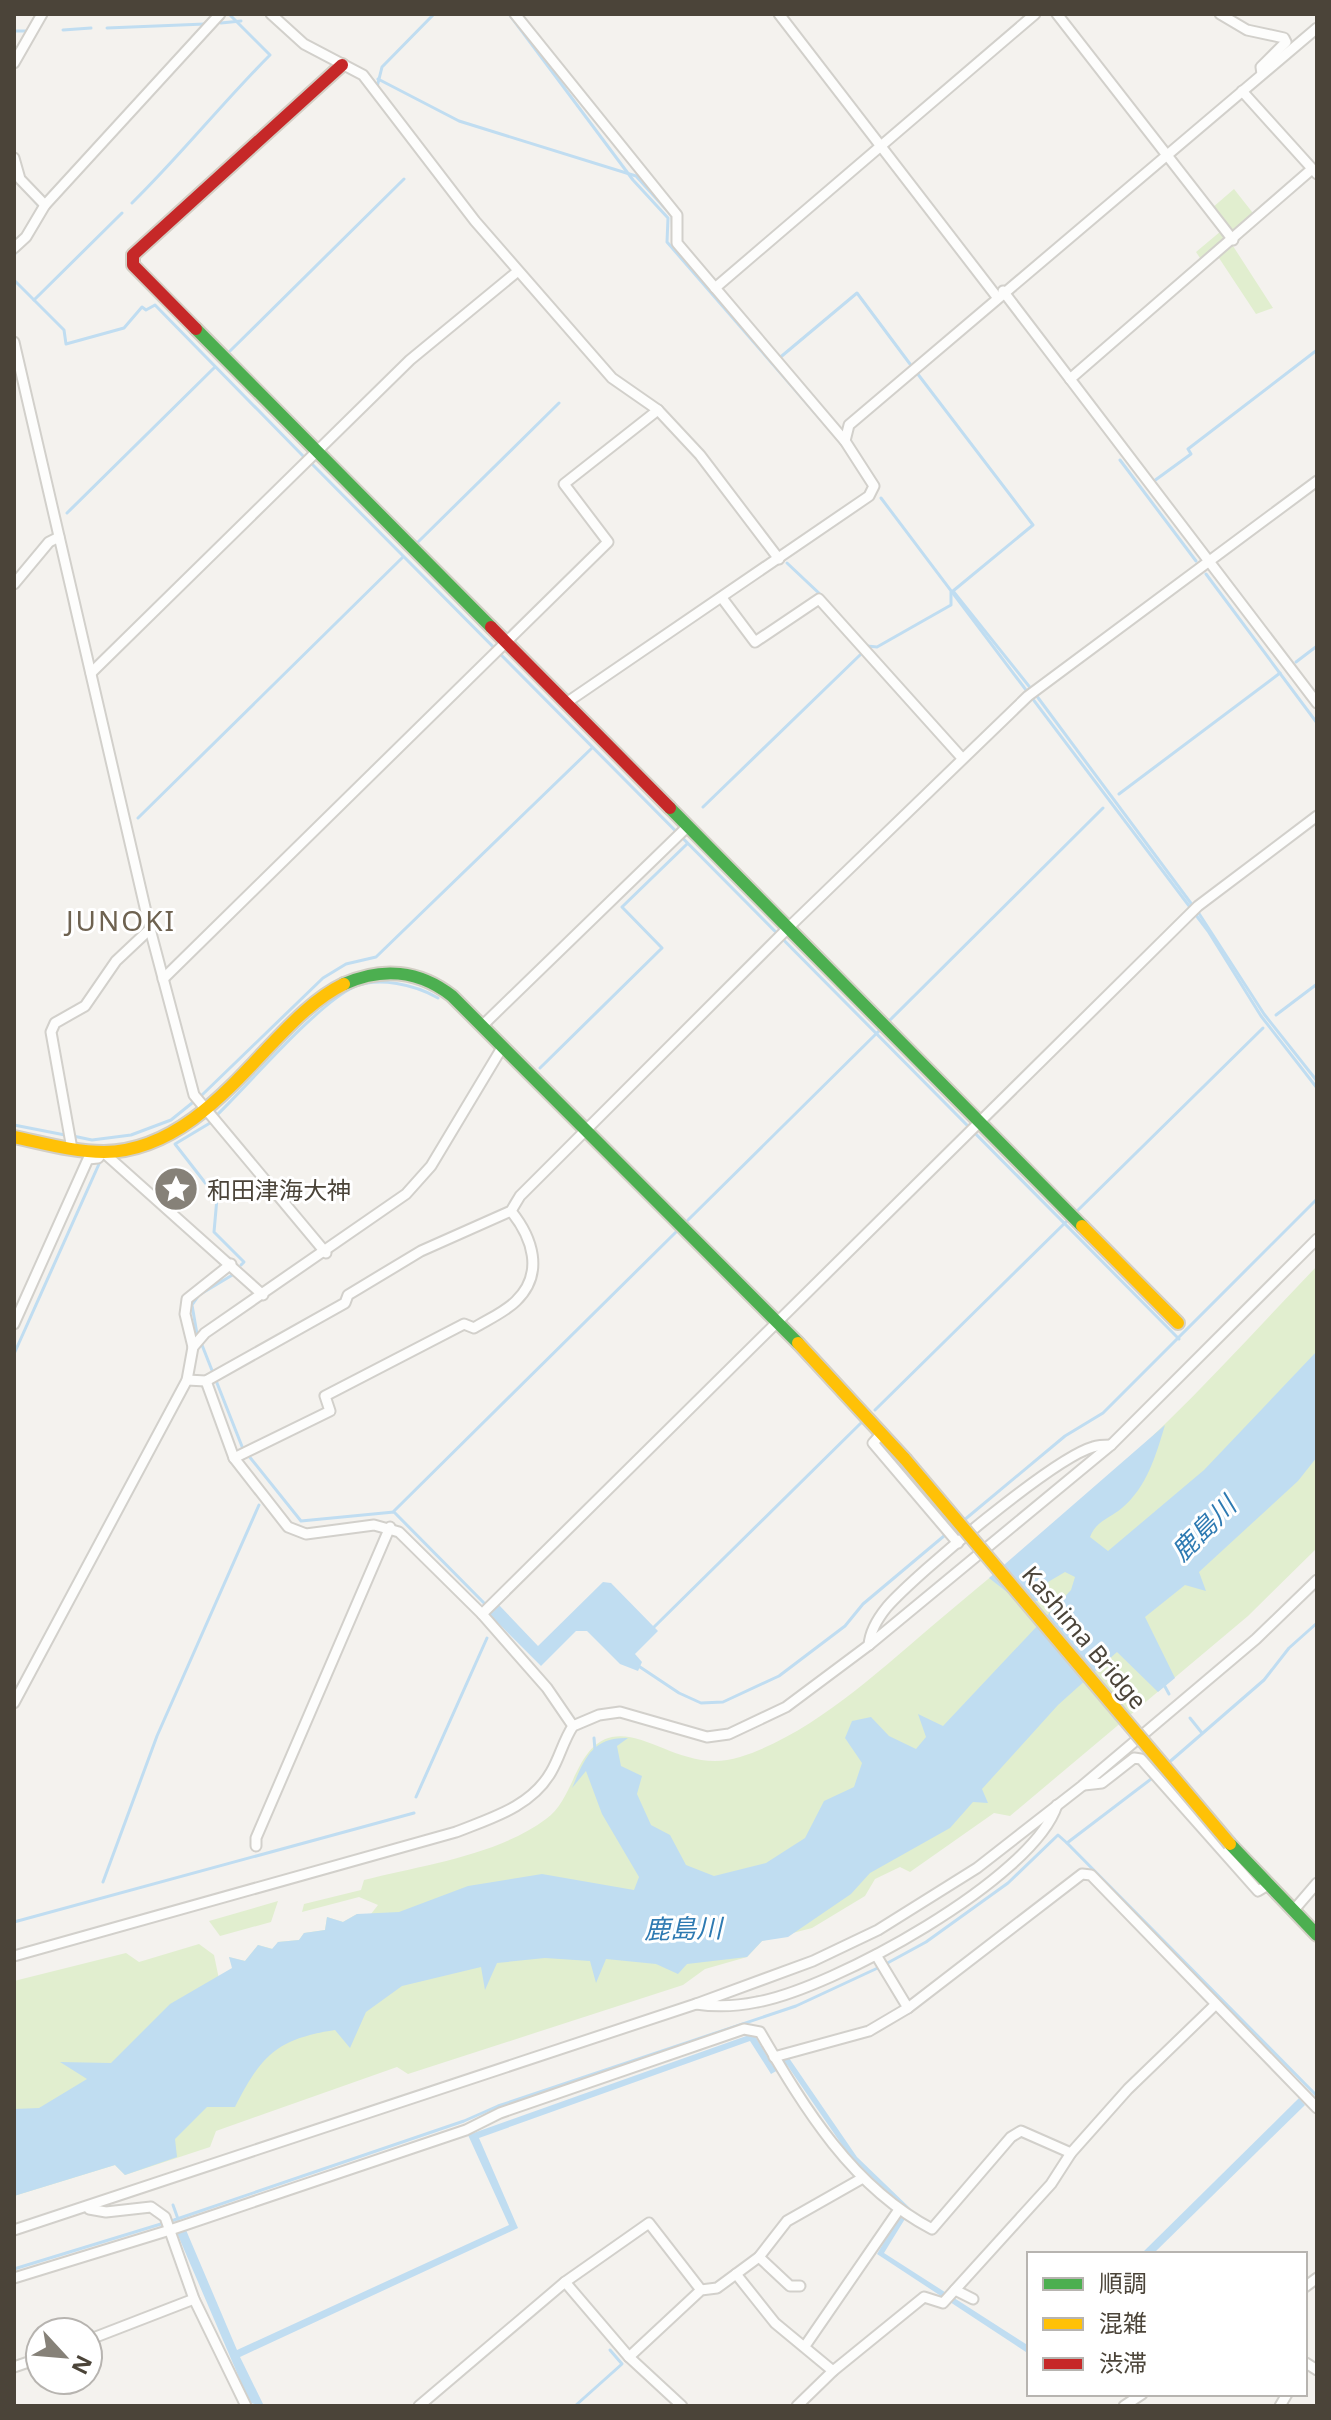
<svg xmlns="http://www.w3.org/2000/svg" width="1331" height="2420" viewBox="0 0 1331 2420" font-family="'Noto Sans','Noto Sans JP',sans-serif">
  <style>
    .green { fill: #e1eecf }
    .water { fill: #c0ddf1 }
    .lines { fill: none; stroke-linecap: round; stroke-linejoin: round }
    .stream { stroke: #c0ddf1; stroke-width: 3 }
    .street-casing { stroke: #d2d0cb; stroke-width: 13 }
    .fast-casing { stroke: #d3cfc5; stroke-width: 16 }
    .slow-casing { stroke: #d3cfc5; stroke-width: 16 }
    .jam-casing { stroke: #d3cfc5; stroke-width: 16 }
    .street { stroke: #fdfdfc; stroke-width: 9 }
    .fast { stroke: #4caf50; stroke-width: 12 }
    .slow { stroke: #ffc107; stroke-width: 12 }
    .jam { stroke: #c62828; stroke-width: 12 }
    .slow-bridge-casing { stroke: #d3cfc5; stroke-width: 16; stroke-linecap: butt }
    .slow-bridge { stroke: #ffc107; stroke-width: 12 }
    .labels { text-anchor: middle; dominant-baseline: central; stroke-width: 6; stroke-linejoin: round; paint-order: stroke }
    .poi-label { font-size: 24px; fill: #4b4439; stroke: #fff; text-anchor: start }
    .street-label { font-size: 24px; fill: #4b4439; stroke: #fff }
    .water-label { font-size: 26px; font-style: italic; fill: #2e7ab2; stroke: #fff }
    .quarter-label { font-size: 28px; letter-spacing: 2px; fill: #6e6250; stroke: #fff }
  </style>
  <rect width="100%" height="100%" fill="#f4f2ee"/>
  <g class="green">
    <polygon points="1234,189 1260,222 1233,246 1273,308 1256,314 1219,258 1206,267 1196,252 1227,226 1212,208"/>
    <path d="M1317,1266V1387L817,1864L643,1909L516,1899L14,2146V1981L126,1953L139,1962L199,1944L214,1955L219,1979L233,1968L229,1957L245,1961L258,1945L273,1949L278,1942L299,1940L304,1933L325,1930L327,1917L343,1922L357,1914H371L378,1905L359,1897L302,1912L304,1904L361,1890L364,1880C422,1865 496,1856 546,1819C575,1799 575,1745 612,1737C648,1730 687,1774 740,1757C813,1734 881,1669 938,1621C1015,1556 1095,1493 1166,1423C1218,1372 1267,1318 1317,1266Z"/>
    <polygon points="1317,1433 1317,1548 1248,1616 1010,1816 994,1813 910,1872 900,1867 875,1879 865,1896 812,1928 762,1941 747,1957 705,1969 683,1985 408,2074 397,2067 216,2131 210,2147 125,2175 115,2165 14,2196 14,2174 401,1958 722,1953"/>
    <polygon points="278,1901 271,1922 220,1936 209,1921"/>
  </g>
  <g class="water">
    <path d="M1317,1351V1457L1298,1481L1199,1572L1206,1591L1185,1585L1145,1617L1175,1678L1158,1692L1117,1652L1058,1705L982,1789L988,1803L973,1802L950,1828L870,1873L851,1894L788,1937L762,1941L747,1957L687,1964L678,1974L656,1964L606,1959L596,1983L590,1961L545,1958L497,1963L485,1990L481,1967L402,1986L366,2012L350,2048L335,2030C276,2039 261,2056 235,2107H207L175,2139L177,2157L125,2175L115,2165L14,2196V2109L39,2108L87,2079L60,2062L111,2063L170,2004L232,1968L229,1957L245,1961L258,1945L272,1949L278,1942L299,1940L304,1933L325,1930L327,1917L343,1922L357,1914L399,1912L468,1886L542,1874L634,1890L639,1877L602,1814L586,1771L572,1788C585,1758 592,1737 628,1738L617,1746L621,1766L642,1776L637,1794L651,1825L670,1835L686,1865L714,1876L766,1863L805,1838L824,1801L854,1787L862,1763L845,1738L852,1721L871,1717L889,1736L916,1749L926,1737L918,1714L943,1726L1071,1590L1075,1577L1065,1572L1048,1582L1046,1599L1022,1604L989,1578L1165,1425C1156,1455 1147,1487 1122,1508C1109,1519 1096,1521 1090,1537L1108,1551L1204,1470Z"/>
    <polygon points="603,1582 611,1583 658,1631 635,1654 642,1662 638,1671 620,1664 587,1631 576,1631 541,1666 489,1614 499,1605 538,1646"/>
    <polygon points="749,2035 755,2036 773,2066 789,2058 857,2157 911,2209 884,2253 1029,2346 1029,2354 877,2254 904,2208 853,2161 787,2065 771,2074 750,2041 479,2138 518,2228 240,2357 264,2406 250,2403 177,2233 186,2230 237,2350 509,2225 468,2135"/>
    <polygon points="1299,2098 1305,2105 1153,2254 1141,2254"/>
  </g>
  <g class="lines">
    <g class="stream">
      <polyline points="509,14 633,180 668,218 667,242 822,421"/>
      <polyline points="221,23 241,21"/>
      <polyline points="107,28 205,24"/>
      <polyline points="63,30 91,28"/>
      <polyline points="14,31 28,31"/>
      <polyline points="378,79 459,121 636,176 672,216 673,244"/>
      <polyline points="377,87 382,67 434,14"/>
      <polyline points="17,181 39,206 36,212"/>
      <path d="M132,203C181,155 222,103 270,55L229,14"/>
      <polyline points="14,255 38,226"/>
      <polyline points="14,280 64,330 66,344 124,328 142,307 146,310 155,305 305,458"/>
      <polyline points="34,300 122,213"/>
      <polyline points="230,351 404,179"/>
      <polyline points="777,360 857,293 910,364"/>
      <polyline points="917,373 1033,525 953,591 1036,695 1193,906"/>
      <polyline points="1120,460 1196,561"/>
      <polyline points="311,463 1179,1339"/>
      <polyline points="1154,481 1191,454 1188,449 1317,350"/>
      <polyline points="881,498 1208,931 1261,1016 1317,1088"/>
      <polyline points="67,513 215,367"/>
      <polyline points="418,542 559,403"/>
      <polyline points="787,563 822,596"/>
      <polyline points="1206,574 1317,723"/>
      <polyline points="867,646 877,647 951,605 951,592"/>
      <polyline points="1296,662 1317,646"/>
      <polyline points="1119,794 1280,673"/>
      <polyline points="703,807 860,655"/>
      <polyline points="138,818 403,557"/>
      <polyline points="1198,912 1264,1014 1317,1081"/>
      <polyline points="1276,1015 1317,984"/>
      <polyline points="887,1023 1103,808"/>
      <polyline points="540,1068 662,948 622,907 687,844"/>
      <path d="M217,1115C249,1084 317,1004 354,987C378,976 416,985 438,998"/>
      <polyline points="210,1123 175,1144 217,1198 214,1232 244,1262 241,1265"/>
      <polyline points="14,1125 65,1135"/>
      <polyline points="73,1136 92,1140 131,1135 171,1120 202,1095 323,978 346,964 376,957 592,748"/>
      <polyline points="1075,1213 1263,1028"/>
      <polyline points="688,1220 882,1028"/>
      <polyline points="197,1334 192,1305 199,1295 234,1274"/>
      <polyline points="202,1345 243,1449"/>
      <polyline points="14,1354 99,1164"/>
      <polyline points="875,1410 1069,1219"/>
      <polyline points="248,1455 301,1521 394,1512 486,1605"/>
      <polyline points="394,1511 676,1232"/>
      <polyline points="963,1521 1065,1436 1103,1413 1317,1199"/>
      <polyline points="652,1629 863,1421"/>
      <polyline points="637,1665 679,1693 701,1703 723,1702 779,1676 845,1626 863,1604 957,1525"/>
      <polyline points="1163,1683 1169,1694"/>
      <polyline points="1190,1718 1202,1733"/>
      <polyline points="594,1738 595,1750"/>
      <polyline points="1166,1765 1264,1680 1289,1648 1317,1623"/>
      <polyline points="416,1797 487,1638"/>
      <polyline points="1067,1843 1317,2096"/>
      <polyline points="103,1882 157,1736 259,1505"/>
      <polyline points="14,1922 414,1813"/>
      <polyline points="173,2205 178,2219"/>
      <polyline points="14,2269 174,2220 464,2121 498,2106 796,2006 882,1966 926,1942 1008,1883 1058,1835 1067,1843 1155,1776"/>
      <polyline points="575,2406 622,2364 610,2350"/>
    </g>
    <g class="street-casing">
      <g id="street">
        <polyline points="271,14 304,44 363,75 475,221 612,378 658,410 700,455 779,559"/>
        <polyline points="515,14 677,215 677,243 845,441 874,486 869,496 566,703"/>
        <polyline points="779,14 997,297"/>
        <polyline points="1057,14 1233,240"/>
        <polyline points="1220,14 1247,30 1284,38 1286,42 1261,67 1262,74"/>
        <polyline points="14,63 42,14"/>
        <polyline points="1242,91 1317,174"/>
        <polyline points="14,158 20,179 45,205"/>
        <polyline points="14,248 26,237 45,205 220,14"/>
        <polyline points="715,288 1035,14"/>
        <polyline points="1003,291 1317,703"/>
        <polyline points="14,342 150,929 194,1095 326,1253"/>
        <polyline points="1070,379 1312,169"/>
        <polyline points="845,441 849,425 1317,28"/>
        <polyline points="14,584 49,542 59,537"/>
        <polyline points="722,598 755,642 819,599 962,758"/>
        <polyline points="91,673 410,360 518,271"/>
        <polyline points="163,979 608,542 564,484 658,410"/>
        <polyline points="483,1025 684,830"/>
        <polyline points="72,1149 51,1032 55,1023 85,1006 116,961 150,929"/>
        <polyline points="14,1324 88,1159 98,1158 103,1152 263,1295"/>
        <polyline points="193,1347 185,1314 187,1299 231,1264"/>
        <polyline points="187,1380 206,1381 345,1303 348,1295 421,1251 511,1211 520,1196 788,928 1028,696 1317,481"/>
        <polyline points="206,1381 234,1458 288,1527 306,1534 374,1525 399,1532 482,1614 547,1688 573,1726"/>
        <polyline points="882,1433 873,1443 958,1543"/>
        <path d="M234,1458L330,1411L325,1396L464,1324L474,1328C487,1320 505,1312 516,1301C545,1273 532,1237 511,1211"/>
        <polyline points="482,1614 1198,906 1317,816"/>
        <path d="M869,1645C870,1631 878,1618 887,1607C917,1573 1054,1458 1093,1447C1099,1445 1106,1445 1111,1445"/>
        <polyline points="14,1703 187,1380 193,1347 205,1333 406,1194 431,1166 503,1046"/>
        <polyline points="1084,1785 1102,1783 1134,1758 1141,1759 1258,1891 1268,1885"/>
        <polyline points="256,1846 256,1838 390,1527"/>
        <polyline points="1293,1911 1317,1883"/>
        <polyline points="876,1955 908,2008"/>
        <path d="M14,1956L456,1832C491,1818 531,1807 551,1772C560,1757 563,1741 573,1726L599,1715L620,1712L707,1737L729,1734L786,1707L869,1645L1111,1445L1317,1239"/>
        <path d="M696,2004C716,2007 738,2006 757,2002C832,1989 1033,1879 1057,1805"/>
        <polyline points="774,2057 869,2031 908,2008 1082,1874 1091,1875 1317,2108"/>
        <polyline points="89,2209 106,2212 151,2207 165,2217 194,2299 246,2406"/>
        <polyline points="14,2230 696,2004 813,1961 878,1930 977,1868 1082,1786 1256,1639 1317,1580"/>
        <polyline points="759,2257 790,2286 800,2286"/>
        <polyline points="736,2274 775,2323 833,2371"/>
        <path d="M14,2278L170,2230L466,2130L500,2113L744,2029L760,2032C805,2109 852,2187 932,2229L1011,2137L1021,2131L1071,2153"/>
        <polyline points="565,2282 649,2223 701,2290"/>
        <polyline points="1305,2287 1317,2278"/>
        <polyline points="955,2290 973,2299"/>
        <polyline points="88,2340 194,2299"/>
        <polyline points="805,2346 898,2211"/>
        <polyline points="629,2357 701,2290 717,2288 759,2257 787,2221 861,2179"/>
        <polyline points="1306,2363 1317,2370"/>
        <polyline points="14,2367 40,2358"/>
        <polyline points="419,2406 565,2282 629,2357 682,2406"/>
        <polyline points="797,2406 833,2371 924,2297 943,2303 1051,2184 1071,2153 1128,2089 1215,2005"/>
        <polyline points="1124,2406 1142,2394"/>
        <polyline points="1280,2406 1287,2394"/>
      </g>
    </g>
    <g class="fast-casing">
      <g id="fast">
        <polyline points="196,329 491,627"/>
        <polyline points="670,808 1082,1226"/>
        <path d="M344,984C382,967 419,970 452,996L798,1343"/>
        <polyline points="1230,1844 1317,1935"/>
      </g>
    </g>
    <g class="slow-casing">
      <g id="slow">
        <path d="M14,1137C43,1143 74,1152 104,1152C172,1151 222,1097 265,1051C288,1027 313,999 344,984"/>
        <polyline points="1082,1226 1178,1323"/>
        <polyline points="798,1343 905,1459"/>
      </g>
    </g>
    <g class="jam-casing">
      <g id="jam">
        <polyline points="196,329 133,265 133,255 342,65"/>
        <polyline points="491,627 670,808"/>
      </g>
    </g>
    <use href="#street" class="street"/>
    <use href="#fast" class="fast"/>
    <use href="#slow" class="slow"/>
    <use href="#jam" class="jam"/>
    <g class="slow-bridge-casing">
      <polyline id="slow-bridge" points="905,1459 1230,1844"/>
    </g>
    <use href="#slow-bridge" class="slow-bridge"/>
  </g>
  <defs>
    <g id="sight-disc" transform="scale(2.3)"><circle r="9.5" fill="#868178" stroke="#fff"/><path d="M0-6L1.8-2.2L6-1.7L2.9 1.2L3.7 5.4L0 3.3L-3.7 5.4L-2.9 1.2L-6-1.7L-1.8-2.2Z" fill="#fff"/></g>
  </defs>
  <g fill-rule="evenodd">
    <use href="#sight-disc" x="176" y="1189"/>
  </g>
  <g class="labels">
    <g class="poi-label">
      <text x="207" y="1189">和田津海大神</text>
    </g>
    <g class="street-label">
      <text transform="translate(1085 1637) rotate(50)">Kashima Bridge</text>
    </g>
    <g class="water-label">
      <text transform="translate(1203 1528) rotate(-45)">鹿島川</text>
      <text transform="translate(683 1928) rotate(-1)">鹿島川</text>
    </g>
    <g class="quarter-label">
      <text x="121" y="920">JUNOKI</text>
    </g>
  </g>
  <rect width="1331" height="2420" fill="none" stroke="#4b4439" stroke-width="32"/>
  <rect x="1027" y="2252" width="280" height="144" fill="#ffffff" stroke="#b7b4b0" stroke-width="2"/>
  <rect x="1043" y="2278" width="40" height="12" fill="#4caf50" stroke="#b7b4b0" stroke-width="2"/>
  <text x="1099" y="2292" font-size="24" fill="#4b4439">順調</text>
  <rect x="1043" y="2318" width="40" height="12" fill="#ffc107" stroke="#b7b4b0" stroke-width="2"/>
  <text x="1099" y="2332" font-size="24" fill="#4b4439">混雑</text>
  <rect x="1043" y="2358" width="40" height="12" fill="#c62828" stroke="#b7b4b0" stroke-width="2"/>
  <text x="1099" y="2372" font-size="24" fill="#4b4439">渋滞</text>
  <g transform="translate(64 2356) rotate(116)"><circle r="38" fill="#ffffff" stroke="#b7b4b0" stroke-width="2"/>
  <path d="M0-6L14 30L0 20L-14 30Z" fill="#868178"/>
  <text y="-12" font-size="22" font-weight="bold" text-anchor="middle" fill="#4b4439">N</text>
  </g>
</svg>
